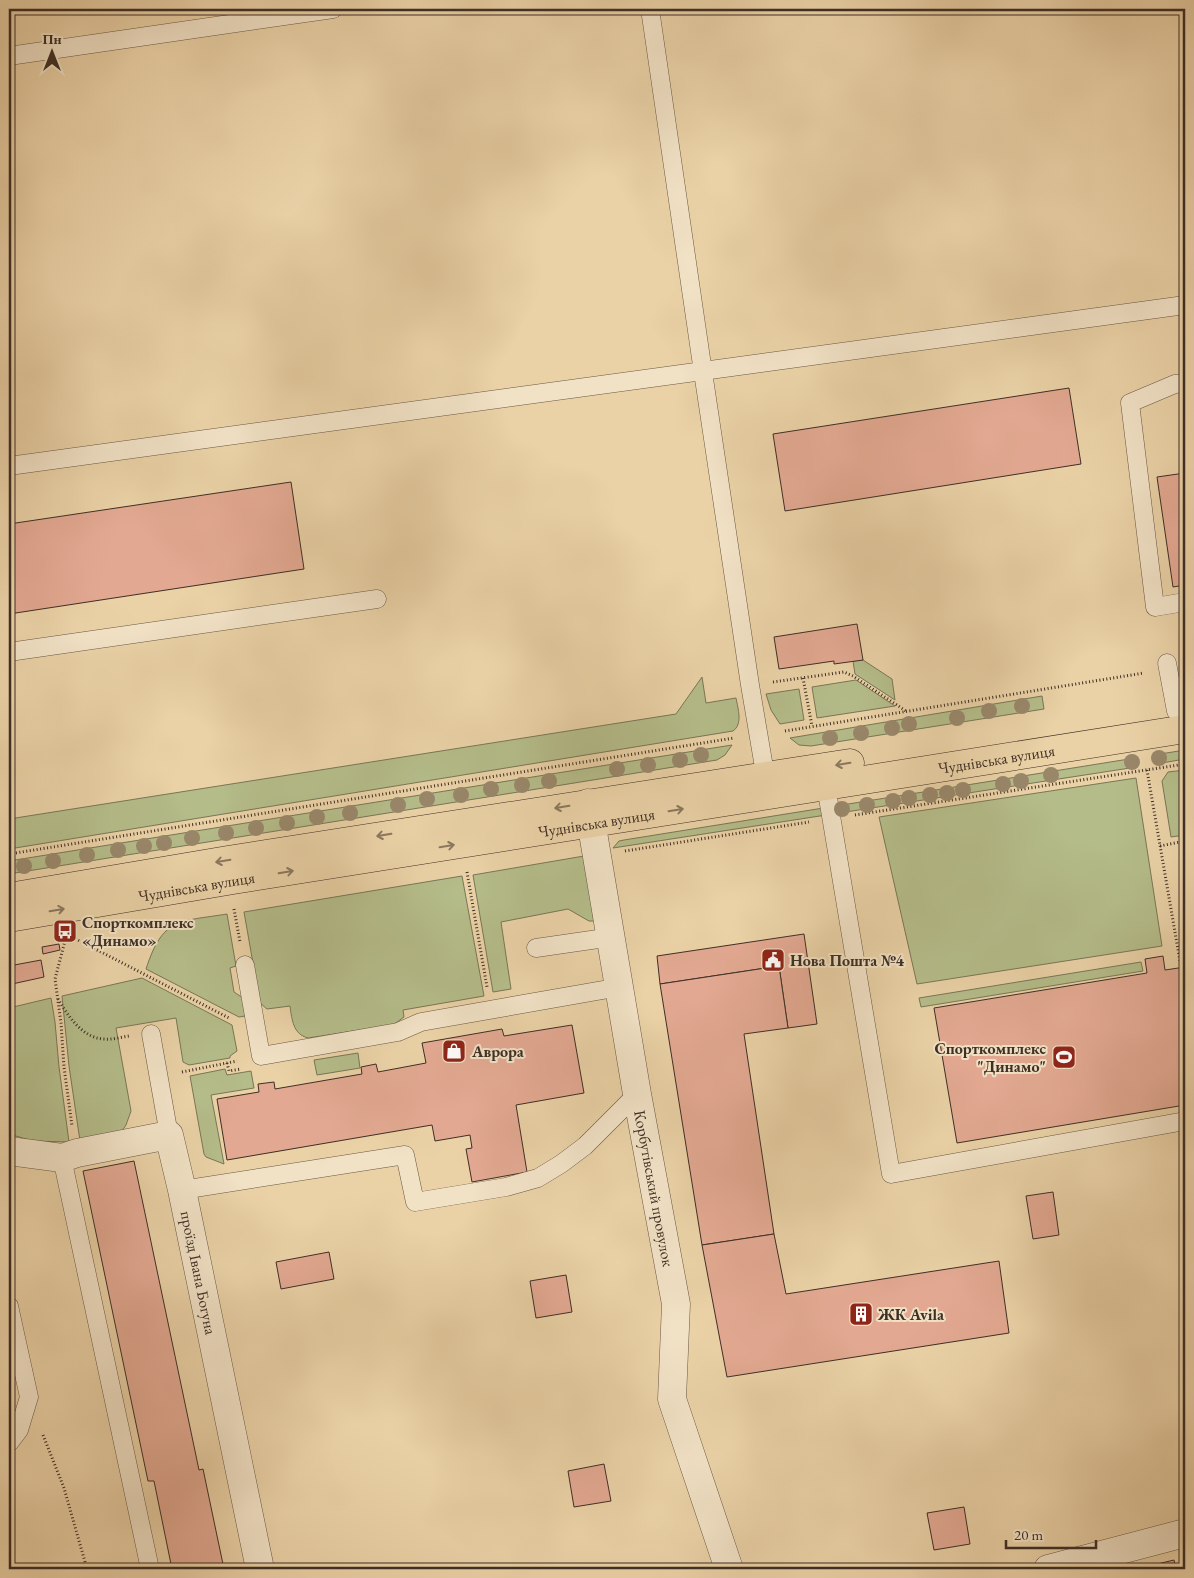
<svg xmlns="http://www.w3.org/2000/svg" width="1194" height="1578" viewBox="0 0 1194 1578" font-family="'EB Garamond',serif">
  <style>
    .green { fill: #b4bc89; stroke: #797657 }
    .building { fill: #e2a891; stroke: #3e2f25 }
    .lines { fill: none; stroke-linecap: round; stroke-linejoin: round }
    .service-casing { stroke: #695845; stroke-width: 19 }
    .minor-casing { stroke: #695845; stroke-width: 29 }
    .primary-casing { stroke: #3e2f25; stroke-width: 29 }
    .path { stroke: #3e2f25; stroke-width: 3; stroke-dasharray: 1 2.5; stroke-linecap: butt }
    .service { stroke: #f1e1c5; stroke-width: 18 }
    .minor { stroke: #f1e1c5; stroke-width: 28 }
    .primary { stroke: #ead1a6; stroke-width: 28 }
    .tree { fill: #99876a }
    .oneway { stroke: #8b785f }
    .labels { text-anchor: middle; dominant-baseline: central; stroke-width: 4; stroke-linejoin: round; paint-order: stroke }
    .street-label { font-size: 16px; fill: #3e2f25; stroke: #f1e1c5 }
    .poi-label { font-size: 16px; font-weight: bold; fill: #3e2f25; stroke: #f1e1c5; text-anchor: start }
  </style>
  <rect width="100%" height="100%" fill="#ead1a6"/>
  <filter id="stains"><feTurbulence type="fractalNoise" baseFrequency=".004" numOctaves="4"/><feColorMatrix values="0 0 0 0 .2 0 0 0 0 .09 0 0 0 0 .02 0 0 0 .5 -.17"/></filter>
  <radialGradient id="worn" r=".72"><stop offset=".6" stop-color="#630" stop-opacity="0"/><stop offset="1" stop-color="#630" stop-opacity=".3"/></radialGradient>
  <g class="green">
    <polygon points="863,660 892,679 895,700 855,674 853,661"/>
    <path d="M702,677L706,703L736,698C738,709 743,724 733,731L9,849V819L676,714Z"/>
    <polygon points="856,680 895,706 817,718 812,687"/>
    <polygon points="799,689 804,720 780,724 771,710 766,694"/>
    <polygon points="1042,696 1044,709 811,746 799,745 790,738"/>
    <polygon points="732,745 725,755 717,760 9,874 9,861"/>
    <polygon points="1185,750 1185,759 1156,764 1154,755"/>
    <polygon points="1129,759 1130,768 613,848 619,841 624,840"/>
    <polygon points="1185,770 1185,835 1171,837 1162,781 1168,772"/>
    <polygon points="1136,778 1162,946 917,984 879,817"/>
    <polygon points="584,856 594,921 589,921 568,909 501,922 511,989 493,992 473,875"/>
    <path d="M462,876L484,996L403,1010L404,1017L393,1025L308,1038C293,1034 292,1020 290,1006L267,1009L260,1003L244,912Z"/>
    <path d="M227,914L236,966L230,968L234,992L243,998L245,1016L239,1017L146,969C163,917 178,922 227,914Z"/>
    <polygon points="1141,962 1143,971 921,1007 919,998"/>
    <polygon points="142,978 232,1025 237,1051 230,1056 230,1058 189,1065 183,1062 176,1018 116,1028 131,1111 126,1125 122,1131 80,1141 69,1066 62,996"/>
    <polygon points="51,998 55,1022 59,1067 69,1142 33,1141 9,1134 9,1008"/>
    <polygon points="358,1053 360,1068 317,1075 314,1060"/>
    <polygon points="225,1069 227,1075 251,1071 254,1088 211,1095 224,1164 206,1157 204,1154 190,1076"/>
  </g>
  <g class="building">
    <polygon points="1069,388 1081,464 785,511 773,434"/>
    <polygon points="1185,473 1185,585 1173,587 1157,477"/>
    <polygon points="291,482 304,569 9,614 9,524"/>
    <polygon points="857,624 863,660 834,664 834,661 779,669 774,637"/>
    <polygon points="804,934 817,1024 788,1028 779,966 660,984 657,956"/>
    <polygon points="59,944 60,950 43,954 42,947"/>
    <polygon points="1163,956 1165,970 1185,967 1185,1105 957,1143 934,1008 1147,973 1145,959"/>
    <polygon points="41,960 44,977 12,984 9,966"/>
    <polygon points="779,966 788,1028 744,1034 774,1234 702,1245 660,984"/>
    <polygon points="572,1025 584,1093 516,1105 527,1172 472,1182 466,1149 472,1148 470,1135 435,1141 432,1125 227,1160 217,1099 259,1092 258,1084 274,1082 275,1089 362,1074 361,1067 376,1064 378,1072 426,1063 422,1043 502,1029 504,1036"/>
    <polygon points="134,1161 199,1470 203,1469 224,1569 172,1569 154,1481 148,1481 83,1171"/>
    <polygon points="1053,1192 1059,1235 1033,1239 1026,1196"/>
    <polygon points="774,1234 786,1294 999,1261 1009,1333 727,1377 702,1245"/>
    <polygon points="329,1252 334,1279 281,1289 276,1262"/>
    <polygon points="566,1275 572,1312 536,1318 530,1281"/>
    <polygon points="604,1464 611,1501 574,1507 568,1471"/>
    <polygon points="964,1507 970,1544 934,1550 927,1513"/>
    <polygon points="1174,1560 1176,1569 1136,1569"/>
  </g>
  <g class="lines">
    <g class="service-casing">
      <g id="service">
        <polyline points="650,9 703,372 750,685 767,785"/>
        <polyline points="9,56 333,9"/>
        <polyline points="1185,383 1175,384 1130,403 1155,607 1185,602"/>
        <polyline points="9,466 1185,305"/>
        <polyline points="9,652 377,599"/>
        <polyline points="1167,663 1176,711"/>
        <polyline points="826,786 891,1174 1185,1121"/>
        <polyline points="536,948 612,937"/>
        <polyline points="245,965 261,1056 398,1032 421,1022 620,987"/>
        <polyline points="151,1034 169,1135"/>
        <polyline points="62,1158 150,1569"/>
        <polyline points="182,1190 405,1155 415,1202 506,1187 538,1178 561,1164 585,1146 637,1094"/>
        <polyline points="9,1306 29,1397 19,1430 9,1443"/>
      </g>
    </g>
    <g class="minor-casing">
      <g id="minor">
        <path id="s1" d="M588,803L637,1094L676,1304L672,1399L729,1569"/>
        <path id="s2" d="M9,1151L62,1158L77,1153L169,1135L182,1190L260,1569"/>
        <polyline points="1048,1569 1185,1533"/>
      </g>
    </g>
    <g class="primary-casing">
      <g id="primary">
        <polyline points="9,897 228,860 850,763"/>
        <path id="s3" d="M9,918L233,880L1185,729"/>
      </g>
    </g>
    <g class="path">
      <polyline points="803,678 812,726"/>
      <polyline points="773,682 844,672 853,676 906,711"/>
      <polyline points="785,731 1144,673"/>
      <polyline points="1147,770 1181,967"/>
      <polyline points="855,815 1185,764"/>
      <polyline points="1160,846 1185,841"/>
      <polyline points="625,851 809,822"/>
      <polyline points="9,854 734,738"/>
      <polyline points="467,872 487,987"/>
      <polyline points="234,909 240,942"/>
      <polyline points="66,937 55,979 61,1023 64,1067 72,1126"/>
      <polyline points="72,937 229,1018"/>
      <path d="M58,999C68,1016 83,1039 105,1039C112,1040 121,1037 129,1036"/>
      <polyline points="227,1063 229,1071 241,1069"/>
      <polyline points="182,1072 237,1061"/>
      <polyline points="43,1435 64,1488 87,1569"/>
    </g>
    <use href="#service" class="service"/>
    <use href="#minor" class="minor"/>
    <use href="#primary" class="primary"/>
  </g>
  <g class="tree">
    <circle cx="1022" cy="706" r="8"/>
    <circle cx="989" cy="711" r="8"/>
    <circle cx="957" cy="718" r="8"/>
    <circle cx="909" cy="724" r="8"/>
    <circle cx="892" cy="728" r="8"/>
    <circle cx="861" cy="733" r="8"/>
    <circle cx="830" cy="738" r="8"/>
    <circle cx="701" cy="755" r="8"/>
    <circle cx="1159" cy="758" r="8"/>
    <circle cx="680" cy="760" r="8"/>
    <circle cx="1132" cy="762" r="8"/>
    <circle cx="648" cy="765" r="8"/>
    <circle cx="617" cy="769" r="8"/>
    <circle cx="1051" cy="775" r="8"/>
    <circle cx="549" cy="781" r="8"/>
    <circle cx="1021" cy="781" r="8"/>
    <circle cx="1003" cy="784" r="8"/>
    <circle cx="522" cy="785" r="8"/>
    <circle cx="491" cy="789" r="8"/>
    <circle cx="963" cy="790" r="8"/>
    <circle cx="947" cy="793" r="8"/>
    <circle cx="461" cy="795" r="8"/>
    <circle cx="930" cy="795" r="8"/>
    <circle cx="909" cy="798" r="8"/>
    <circle cx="427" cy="799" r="8"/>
    <circle cx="893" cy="801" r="8"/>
    <circle cx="398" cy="805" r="8"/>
    <circle cx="867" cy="805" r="8"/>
    <circle cx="842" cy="809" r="8"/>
    <circle cx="350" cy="813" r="8"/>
    <circle cx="317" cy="817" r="8"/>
    <circle cx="287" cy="823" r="8"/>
    <circle cx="256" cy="828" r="8"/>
    <circle cx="226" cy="833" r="8"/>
    <circle cx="192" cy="838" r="8"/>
    <circle cx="164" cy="843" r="8"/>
    <circle cx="144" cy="846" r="8"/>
    <circle cx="118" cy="850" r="8"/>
    <circle cx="87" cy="855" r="8"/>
    <circle cx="53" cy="861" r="8"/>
    <circle cx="24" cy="866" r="8"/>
  </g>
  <defs><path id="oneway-shaft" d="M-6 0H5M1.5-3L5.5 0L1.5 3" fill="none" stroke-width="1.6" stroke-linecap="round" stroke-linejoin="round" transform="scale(1.25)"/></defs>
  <g class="oneway">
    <use href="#oneway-shaft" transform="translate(843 764) rotate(171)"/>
    <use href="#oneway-shaft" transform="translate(562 807) rotate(171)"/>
    <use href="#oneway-shaft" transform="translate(676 810) rotate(-9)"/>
    <use href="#oneway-shaft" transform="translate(384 835) rotate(171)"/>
    <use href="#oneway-shaft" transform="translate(447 846) rotate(-9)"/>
    <use href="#oneway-shaft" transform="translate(223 861) rotate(171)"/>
    <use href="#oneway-shaft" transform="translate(286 872) rotate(-9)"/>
    <use href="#oneway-shaft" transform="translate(57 910) rotate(-10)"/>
  </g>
  <defs>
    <g id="bus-square" transform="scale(1.25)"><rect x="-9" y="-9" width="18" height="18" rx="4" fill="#8f2418" stroke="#f1e1c5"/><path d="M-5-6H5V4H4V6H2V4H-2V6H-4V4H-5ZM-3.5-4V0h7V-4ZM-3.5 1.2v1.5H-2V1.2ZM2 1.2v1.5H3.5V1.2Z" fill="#fff"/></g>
    <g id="civic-square" transform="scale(1.25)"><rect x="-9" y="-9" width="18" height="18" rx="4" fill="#8f2418" stroke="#f1e1c5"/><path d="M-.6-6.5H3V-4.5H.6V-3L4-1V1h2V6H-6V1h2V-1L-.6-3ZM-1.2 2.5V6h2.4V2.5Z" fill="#fff"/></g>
    <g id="shop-square" transform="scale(1.25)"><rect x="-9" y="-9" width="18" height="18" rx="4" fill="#8f2418" stroke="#f1e1c5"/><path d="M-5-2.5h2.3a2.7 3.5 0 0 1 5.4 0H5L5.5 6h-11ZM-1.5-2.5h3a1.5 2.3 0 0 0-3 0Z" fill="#fff"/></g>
    <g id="stadium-square" transform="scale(1.25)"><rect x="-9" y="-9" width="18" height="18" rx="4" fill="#8f2418" stroke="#f1e1c5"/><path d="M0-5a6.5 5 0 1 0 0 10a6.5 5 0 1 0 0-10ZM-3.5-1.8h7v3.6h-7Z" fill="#fff"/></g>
    <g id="building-square" transform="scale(1.25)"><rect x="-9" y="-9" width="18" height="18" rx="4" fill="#8f2418" stroke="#f1e1c5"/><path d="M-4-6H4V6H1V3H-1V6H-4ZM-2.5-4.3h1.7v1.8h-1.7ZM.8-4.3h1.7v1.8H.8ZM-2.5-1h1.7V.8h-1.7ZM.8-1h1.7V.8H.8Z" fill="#fff"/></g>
  </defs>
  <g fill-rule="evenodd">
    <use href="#bus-square" x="65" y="931"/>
    <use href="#civic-square" x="773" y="960"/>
    <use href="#shop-square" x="454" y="1051"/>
    <use href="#stadium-square" x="1064" y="1057"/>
    <use href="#building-square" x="861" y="1314"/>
  </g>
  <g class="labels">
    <g class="street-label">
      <text stroke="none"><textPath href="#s3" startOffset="1000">Чуднівська вулиця</textPath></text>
      <text stroke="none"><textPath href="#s3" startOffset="595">Чуднівська вулиця</textPath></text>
      <text stroke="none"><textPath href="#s3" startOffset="190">Чуднівська вулиця</textPath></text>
      <text stroke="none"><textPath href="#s1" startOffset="391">Корбутівський провулок</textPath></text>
      <text stroke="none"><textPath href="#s2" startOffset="304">проїзд Івана Богуна</textPath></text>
    </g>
    <g class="poi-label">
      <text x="82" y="922">Спорткомплекс<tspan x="82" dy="18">«Динамо»</tspan></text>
      <text x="790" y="960">Нова Пошта №4</text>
      <text x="1046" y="1048" text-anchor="end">Спорткомплекс<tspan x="1046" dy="18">"Динамо"</tspan></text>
      <text x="472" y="1051">Аврора</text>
      <text x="878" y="1314">ЖК Avila</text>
    </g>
  </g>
  <rect width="1194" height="1578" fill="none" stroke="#ead1a6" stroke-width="30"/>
  <rect x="10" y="10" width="1174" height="1558" fill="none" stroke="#3e2f25" stroke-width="2.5"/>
  <rect x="15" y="15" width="1164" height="1548" fill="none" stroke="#3e2f25"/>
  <g transform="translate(52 52)" stroke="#f1e1c5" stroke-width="4" paint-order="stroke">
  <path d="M0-4L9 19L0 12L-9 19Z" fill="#3e2f25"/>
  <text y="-8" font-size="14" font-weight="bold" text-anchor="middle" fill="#3e2f25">Пн</text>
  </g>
  <path d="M1006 1540v8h90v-8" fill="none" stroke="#3e2f25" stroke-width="2.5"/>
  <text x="1014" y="1540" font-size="15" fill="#3e2f25" stroke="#f1e1c5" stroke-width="4" paint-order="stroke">20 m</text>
  <rect width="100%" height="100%" filter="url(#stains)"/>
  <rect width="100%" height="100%" fill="url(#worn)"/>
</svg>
